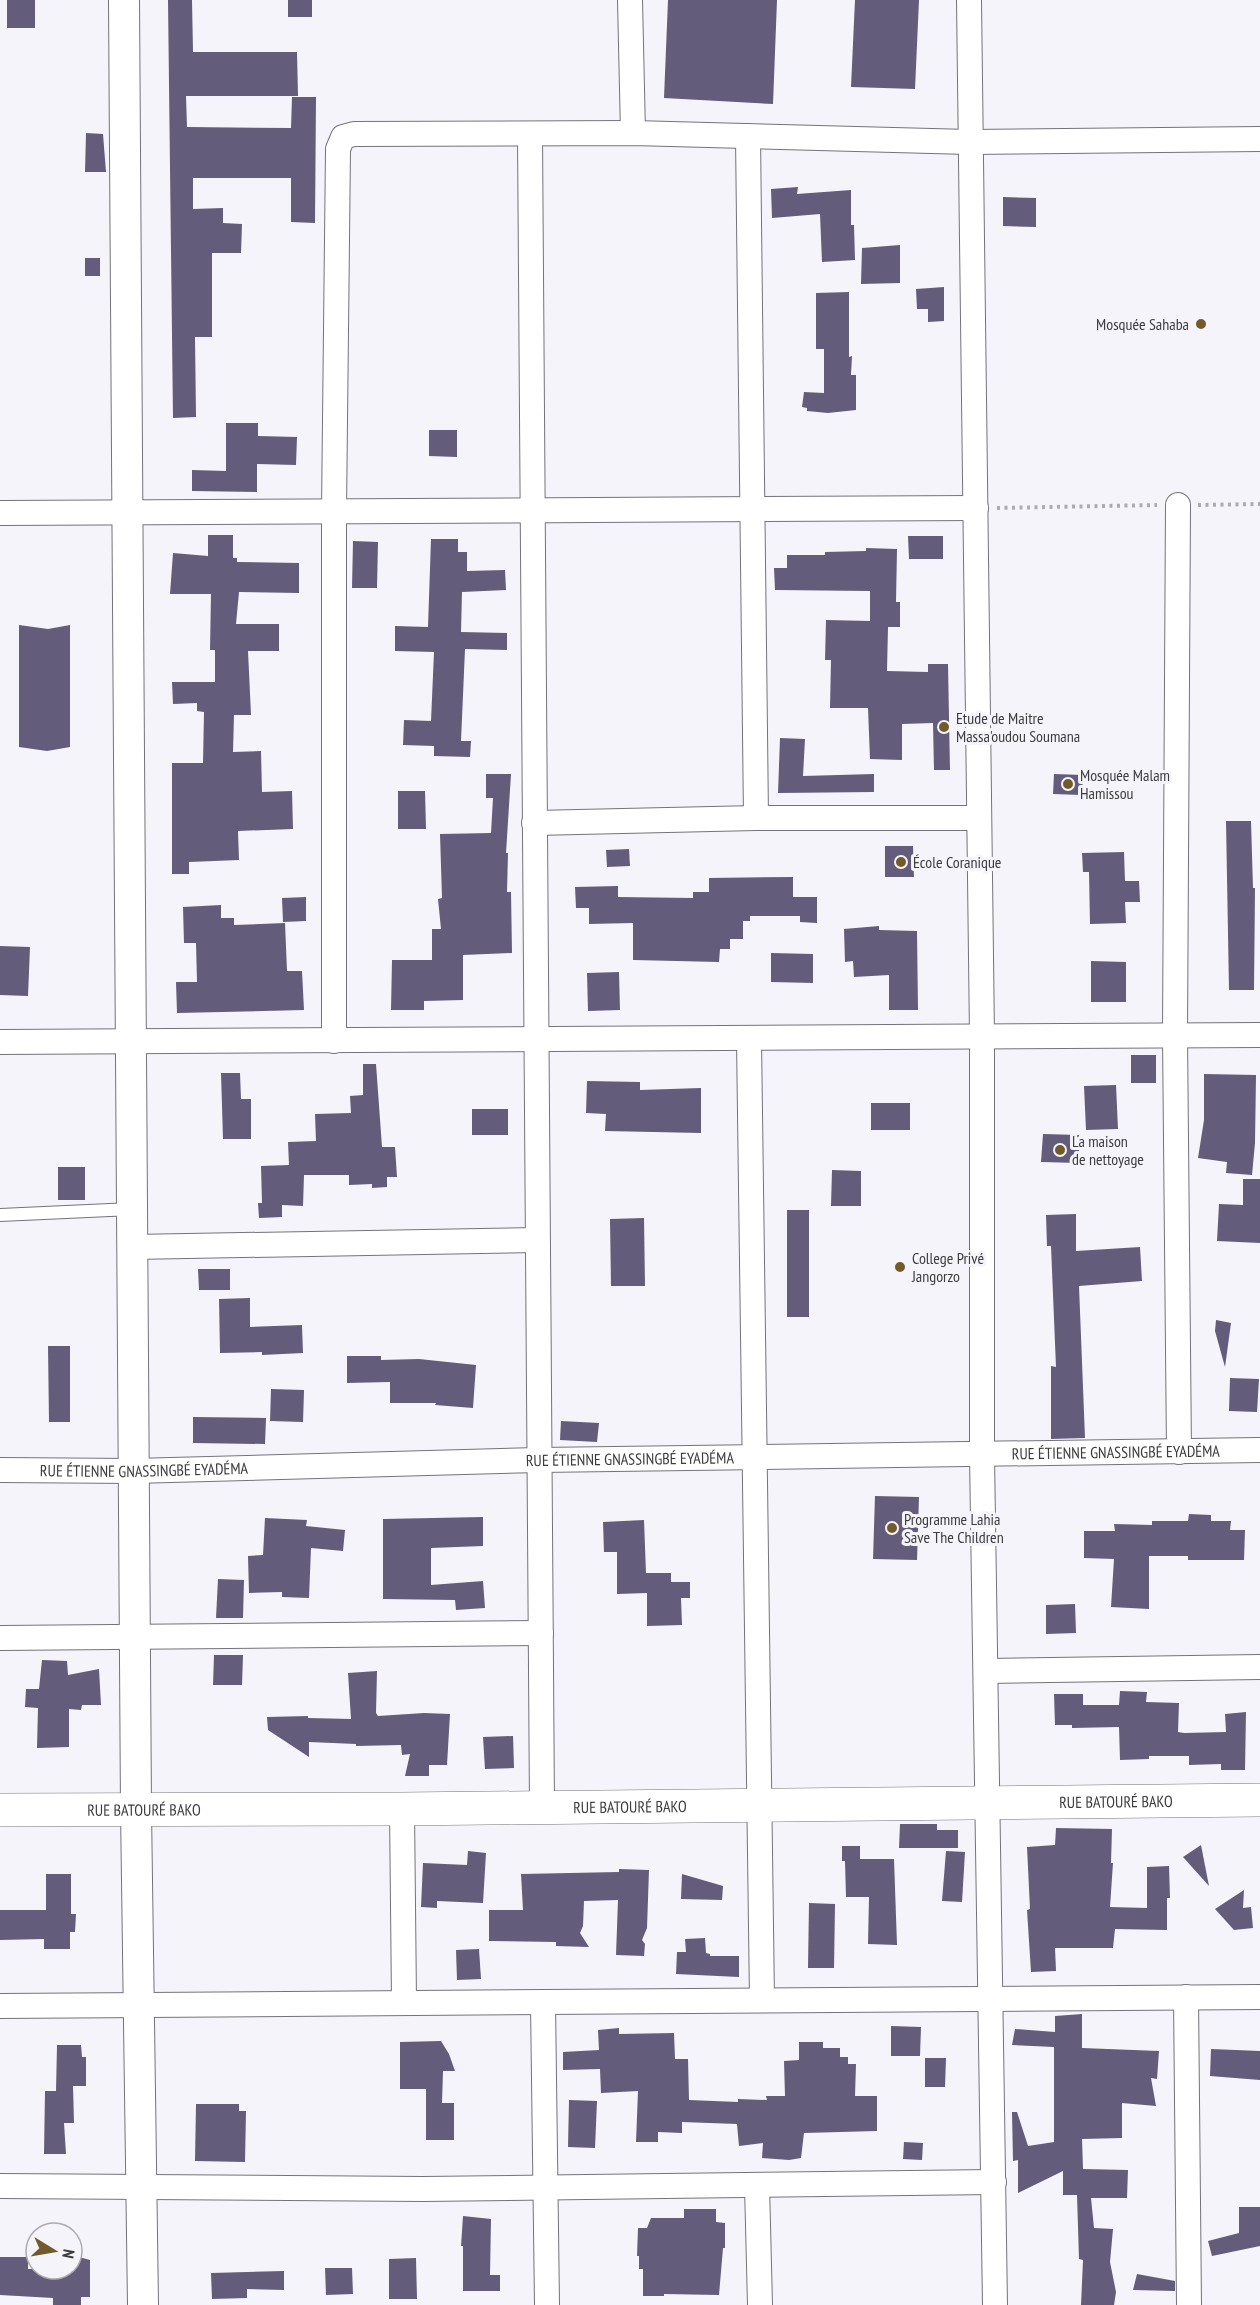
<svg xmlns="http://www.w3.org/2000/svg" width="1260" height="2305" viewBox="0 0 1260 2305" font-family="'PT Sans Narrow',sans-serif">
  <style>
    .building { fill: #635c7a }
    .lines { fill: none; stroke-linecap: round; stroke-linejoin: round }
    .service-casing { stroke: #747379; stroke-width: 14 }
    .minor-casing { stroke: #747379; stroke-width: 26 }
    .tertiary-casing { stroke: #747379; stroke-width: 32 }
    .secondary-casing { stroke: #747379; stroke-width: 34 }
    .path { stroke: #adabb1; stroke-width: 4; stroke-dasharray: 3 4.5; stroke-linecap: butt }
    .service { stroke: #fff; stroke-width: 12 }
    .minor { stroke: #fff; stroke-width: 24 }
    .tertiary { stroke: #fff; stroke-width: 30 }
    .secondary { stroke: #fff; stroke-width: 33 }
    .poi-dot { fill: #715b2b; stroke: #f6f4fb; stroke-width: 2 }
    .labels { text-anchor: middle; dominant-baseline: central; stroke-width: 6; stroke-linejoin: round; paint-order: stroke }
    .poi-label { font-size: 16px; fill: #3c3b3e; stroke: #f6f4fb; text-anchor: start }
    .street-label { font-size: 16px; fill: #3c3b3e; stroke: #f6f4fb }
  </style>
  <rect width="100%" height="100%" fill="#f6f4fb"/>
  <g class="building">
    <rect x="7" y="0" width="28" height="28"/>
    <polygon points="168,0 192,0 193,52 297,52 298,96 186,96 187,127 291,128 292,97 316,97 315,223 291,222 291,178 193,178 193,209 223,208 223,223 242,224 241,253 212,253 212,337 195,337 196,417 173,418"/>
    <rect x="288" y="0" width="24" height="17"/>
    <polygon points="668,0 777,0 773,104 664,98"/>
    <polygon points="855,0 919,0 915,89 851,87"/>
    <polygon points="86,133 103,134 106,172 85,172"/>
    <polygon points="798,187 797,194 851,190 851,225 854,225 855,260 822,262 820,214 772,218 771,189"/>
    <polygon points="1003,197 1036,198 1036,227 1003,226"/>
    <polygon points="900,245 900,283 861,284 862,248"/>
    <rect x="85" y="258" width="15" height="18"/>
    <polygon points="944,287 944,321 928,322 928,309 917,309 916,289"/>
    <polygon points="849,292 849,357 852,356 851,375 856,375 856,410 828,413 807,411 807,408 802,407 804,392 824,393 824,349 816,349 816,293"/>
    <polygon points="226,423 258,423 258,436 297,437 296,465 257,464 257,492 192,491 192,470 226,471"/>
    <polygon points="429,430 457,430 457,457 429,456"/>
    <polygon points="208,535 233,535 233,558 237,558 237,562 299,563 299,593 239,592 236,624 279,624 279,651 248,651 251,715 234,715 233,752 261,751 262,792 292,791 293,829 238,831 239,860 189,862 189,874 172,874 172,763 203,763 204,712 197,711 197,703 173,704 172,682 215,682 215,650 210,650 211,594 170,594 173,553 208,556"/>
    <polygon points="908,536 943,536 943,559 909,559"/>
    <polygon points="431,539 458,539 458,552 467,552 467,571 505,570 506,590 462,592 461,632 507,633 507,650 465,649 461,741 471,741 470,757 434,756 434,746 403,745 404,720 431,721 434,652 395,651 395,626 428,627"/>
    <polygon points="353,541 378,542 377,588 352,588"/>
    <polygon points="866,548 897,549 896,602 900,602 900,627 888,627 887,671 928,672 928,664 948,664 950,770 934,770 933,723 902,724 902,760 870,759 868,708 830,708 831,660 825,660 826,620 870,621 870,591 775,590 774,568 787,568 787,555 825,555 825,552 866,551"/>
    <polygon points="19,625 48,629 70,625 70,747 47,751 19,747"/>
    <polygon points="780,738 805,739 803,776 874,774 874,792 778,793"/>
    <polygon points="486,774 511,774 506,853 508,853 507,892 511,892 512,953 463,955 463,1000 424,1001 424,1010 391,1010 392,960 432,960 432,929 441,929 438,899 442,898 440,834 491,833 493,798 486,798"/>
    <polygon points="1054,774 1083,775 1082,795 1053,794"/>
    <polygon points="398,791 425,791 426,829 398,829"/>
    <polygon points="1226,821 1251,821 1253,888 1255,888 1254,990 1229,990"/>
    <polygon points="885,846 913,846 914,877 885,877"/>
    <polygon points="629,849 630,866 607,867 606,850"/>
    <polygon points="1124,852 1125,881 1139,881 1140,902 1125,902 1126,923 1090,924 1089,872 1083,872 1082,853"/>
    <polygon points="793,877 793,897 817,897 817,923 800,922 800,916 750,916 750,921 743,921 743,939 730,939 730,949 720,949 719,962 633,960 633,923 589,924 589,908 576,908 575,887 618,886 618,897 693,898 693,892 709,892 709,878"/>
    <polygon points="306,897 306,921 283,922 282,898"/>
    <polygon points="221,905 221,918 234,918 234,925 285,923 287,971 302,971 304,1010 177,1013 176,982 197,982 196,943 184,943 183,907"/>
    <polygon points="879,926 879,930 917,931 918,1010 889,1010 889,975 854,977 853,961 845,962 844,929"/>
    <polygon points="0,946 30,947 28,996 0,995"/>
    <polygon points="771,953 813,954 813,983 771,982"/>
    <polygon points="1091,961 1126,962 1126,1002 1091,1002"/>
    <polygon points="619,972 620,1010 588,1011 587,973"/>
    <rect x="1131" y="1055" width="25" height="28"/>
    <polygon points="363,1064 376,1064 382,1147 395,1147 397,1177 387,1177 387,1187 372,1188 372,1184 349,1185 349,1175 304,1175 303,1206 282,1205 282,1217 259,1218 258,1203 262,1203 261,1166 289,1165 288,1142 316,1141 315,1114 351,1113 350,1096 363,1095"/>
    <polygon points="221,1073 240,1073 241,1099 251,1099 251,1139 223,1139"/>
    <polygon points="1204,1074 1256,1075 1255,1143 1252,1175 1226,1173 1227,1162 1198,1158 1204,1120"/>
    <polygon points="587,1081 640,1082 640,1090 701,1088 701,1133 605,1131 606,1114 586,1113"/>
    <polygon points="1116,1085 1118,1129 1086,1130 1084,1086"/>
    <rect x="871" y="1103" width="39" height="27"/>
    <rect x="472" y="1109" width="36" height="26"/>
    <polygon points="1043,1134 1079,1135 1079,1163 1041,1162"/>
    <rect x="58" y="1167" width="27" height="33"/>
    <polygon points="832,1170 861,1171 861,1206 831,1206"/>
    <polygon points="1243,1179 1260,1179 1260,1243 1217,1241 1219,1204 1243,1205"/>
    <rect x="787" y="1210" width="22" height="107"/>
    <polygon points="1076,1214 1076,1251 1140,1247 1142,1281 1079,1286 1085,1438 1051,1439 1051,1366 1056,1367 1051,1246 1047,1246 1046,1215"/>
    <polygon points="644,1218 645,1286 611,1286 610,1219"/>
    <polygon points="198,1269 230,1269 230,1290 199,1290"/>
    <polygon points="250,1298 250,1327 302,1325 303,1353 262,1355 262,1352 220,1353 219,1299"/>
    <polygon points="1216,1320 1231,1323 1225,1367 1215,1331"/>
    <polygon points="48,1346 70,1346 70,1422 49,1422"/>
    <polygon points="347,1356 381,1356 381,1360 419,1359 476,1365 473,1408 435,1405 436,1403 390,1403 390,1382 347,1383"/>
    <polygon points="1230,1378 1259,1379 1257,1412 1229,1411"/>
    <polygon points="271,1389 304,1390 303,1422 270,1421"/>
    <polygon points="193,1417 266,1418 265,1444 193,1443"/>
    <polygon points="561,1421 599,1423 597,1442 560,1440"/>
    <polygon points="875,1496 919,1497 917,1560 873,1559"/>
    <polygon points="1189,1514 1211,1515 1211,1521 1231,1521 1230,1530 1245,1530 1244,1560 1188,1560 1188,1556 1149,1556 1149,1609 1111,1607 1114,1559 1084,1558 1084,1531 1115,1531 1114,1524 1152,1525 1152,1521 1188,1521"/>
    <polygon points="483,1517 483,1546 431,1548 431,1585 483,1581 485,1608 456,1610 455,1600 383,1599 383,1519"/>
    <polygon points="265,1518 307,1520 306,1526 345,1530 343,1551 311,1548 309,1598 282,1597 282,1592 249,1593 248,1556 263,1555"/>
    <polygon points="644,1520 646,1573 671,1573 671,1582 690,1582 690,1598 681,1598 682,1625 647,1626 647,1593 617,1594 617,1552 604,1552 603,1522"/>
    <polygon points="218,1579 244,1580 243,1618 216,1618"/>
    <polygon points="1075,1604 1076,1633 1046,1634 1046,1605"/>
    <polygon points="214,1655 243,1655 242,1685 213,1685"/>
    <polygon points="42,1660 67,1661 68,1675 99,1669 101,1705 82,1705 81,1710 69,1709 69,1747 37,1748 38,1708 25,1707 26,1689 39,1689"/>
    <polygon points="377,1671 376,1713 378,1716 424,1713 450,1714 447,1765 429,1765 429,1776 405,1776 410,1754 402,1755 401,1745 356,1746 356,1744 309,1742 309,1757 268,1730 267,1717 308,1716 308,1718 351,1719 348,1673"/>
    <polygon points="1120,1691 1147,1692 1146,1702 1179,1703 1178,1732 1184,1733 1226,1732 1225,1714 1246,1712 1245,1770 1221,1770 1221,1764 1189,1765 1189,1756 1149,1756 1149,1759 1120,1760 1119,1727 1072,1728 1072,1725 1055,1725 1054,1694 1083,1694 1083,1705 1119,1705"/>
    <polygon points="513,1736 514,1768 485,1769 483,1737"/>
    <polygon points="900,1824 937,1824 937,1830 958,1830 958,1848 899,1848"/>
    <polygon points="1056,1828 1112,1829 1111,1863 1113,1863 1110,1907 1147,1908 1147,1867 1169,1866 1170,1898 1167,1898 1167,1930 1115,1929 1113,1948 1055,1948 1056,1971 1031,1972 1027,1910 1030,1909 1027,1847 1055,1845"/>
    <polygon points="1201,1845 1209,1886 1183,1857"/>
    <polygon points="842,1846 860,1846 860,1859 894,1859 897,1945 868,1944 869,1897 846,1897 845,1861 842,1861"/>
    <polygon points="468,1851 486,1853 483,1903 437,1901 437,1908 421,1907 423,1863 467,1865"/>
    <polygon points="946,1851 965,1852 962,1902 942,1901"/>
    <polygon points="619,1869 649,1870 647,1928 642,1940 645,1944 644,1956 616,1955 618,1900 584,1901 583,1926 580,1933 589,1947 556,1946 556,1942 489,1941 489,1910 523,1910 521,1874 619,1872"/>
    <polygon points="46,1874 71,1874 71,1914 76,1914 75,1932 70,1932 70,1949 44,1949 44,1939 0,1940 0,1910 46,1910"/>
    <polygon points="682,1874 723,1886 722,1900 681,1899"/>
    <polygon points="1244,1890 1243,1908 1251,1907 1253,1928 1234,1930 1215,1909"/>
    <polygon points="809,1903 835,1904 834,1968 808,1968"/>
    <polygon points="705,1938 706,1953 710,1954 710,1956 739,1956 739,1977 676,1974 677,1952 686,1952 685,1939"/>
    <polygon points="479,1949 481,1979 457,1980 456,1950"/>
    <polygon points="1082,2014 1082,2048 1159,2051 1157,2079 1151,2078 1156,2106 1122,2103 1122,2138 1082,2139 1083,2169 1128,2170 1127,2198 1091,2198 1094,2228 1113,2229 1110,2262 1116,2292 1114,2305 1081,2305 1083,2260 1079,2259 1077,2195 1063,2195 1063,2171 1018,2193 1018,2160 1013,2161 1012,2112 1017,2112 1028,2146 1054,2142 1054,2047 1012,2045 1015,2029 1055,2032 1055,2016"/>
    <polygon points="891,2026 921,2027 920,2056 891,2056"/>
    <polygon points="619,2028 619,2034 674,2033 675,2059 688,2059 689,2100 738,2102 738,2099 767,2100 766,2096 785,2096 784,2061 799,2060 799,2042 823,2042 823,2048 840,2048 840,2057 848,2057 848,2064 856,2064 855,2096 877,2096 877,2131 804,2133 801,2158 789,2160 762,2158 763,2143 739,2146 737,2124 682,2122 682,2133 658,2132 658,2142 636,2142 638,2091 601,2093 600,2069 563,2070 563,2052 599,2050 598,2030"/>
    <polygon points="441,2041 449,2054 455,2071 443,2071 442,2103 454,2103 454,2140 426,2140 426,2089 400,2089 400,2042"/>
    <polygon points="57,2045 81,2045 82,2057 86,2057 86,2086 73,2086 74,2123 64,2123 66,2154 44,2154 45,2091 56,2091"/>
    <polygon points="1211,2049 1260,2051 1260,2080 1210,2076"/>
    <polygon points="925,2058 946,2058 945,2087 925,2087"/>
    <polygon points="569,2100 597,2101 595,2148 568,2147"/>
    <polygon points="196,2104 239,2104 239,2111 246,2111 245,2162 195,2161"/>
    <polygon points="904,2142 923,2143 922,2160 903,2159"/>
    <polygon points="1239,2207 1260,2207 1260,2246 1212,2256 1208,2241 1239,2233"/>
    <polygon points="684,2209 716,2209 716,2222 725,2223 725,2248 723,2248 719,2295 664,2294 664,2296 643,2296 643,2269 639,2269 639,2256 637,2256 638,2228 647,2228 651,2218 684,2218"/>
    <polygon points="463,2216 491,2219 490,2275 500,2275 500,2291 463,2291 463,2246 461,2246"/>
    <polygon points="72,2255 90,2260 90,2297 81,2297 81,2305 53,2305 53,2298 0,2295 0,2257 28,2257 28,2269 72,2269"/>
    <polygon points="416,2258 417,2299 389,2299 389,2259"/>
    <polygon points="325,2268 352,2268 353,2294 326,2295"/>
    <polygon points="284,2271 284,2290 247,2289 247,2298 212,2299 211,2273"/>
    <polygon points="1137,2274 1175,2281 1175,2291 1133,2290"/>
  </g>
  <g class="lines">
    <g class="service-casing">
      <polyline id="service" points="0,1215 132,1209"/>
    </g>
    <g class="minor-casing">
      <g id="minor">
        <polyline points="630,0 633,133"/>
        <polyline points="969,0 982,1036 982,1455 995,2305"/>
        <polyline points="530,135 542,1807"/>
        <polyline points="748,136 756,818"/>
        <polyline points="1178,505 1175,1035 1179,1452"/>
        <polyline points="0,513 976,508"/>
        <polyline points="534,823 756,818 978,818"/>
        <polyline points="749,1039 762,2000"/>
        <polyline points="334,1041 334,512 338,149 343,137 354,134 633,133 969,142 1260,139"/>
        <polyline points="0,1042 1260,1035"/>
        <polyline points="132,1247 537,1240"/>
        <path id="s1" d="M0,1470L133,1471L539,1460L1260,1450"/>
        <polyline points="0,1638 541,1633"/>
        <polyline points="987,1671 1260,1667"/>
        <polyline points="402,1809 404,2002"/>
        <polyline points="1186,1997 1189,2305"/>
        <polyline points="543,2003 547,2305"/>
        <polyline points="0,2006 1260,1997"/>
        <polyline points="757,2185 760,2305"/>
        <polyline points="0,2186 423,2189 994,2182"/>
      </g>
    </g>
    <g class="tertiary-casing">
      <polyline id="tertiary" points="124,0 136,1810 143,2305"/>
    </g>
    <g class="secondary-casing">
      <g id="secondary">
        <path id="s2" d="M0,1810L402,1809L1260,1800"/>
      </g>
    </g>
    <g class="path">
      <polyline points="1198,505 1260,504"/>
      <polyline points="997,508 1157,505"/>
    </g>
    <use href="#service" class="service"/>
    <use href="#minor" class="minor"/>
    <use href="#tertiary" class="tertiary"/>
    <use href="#secondary" class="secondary"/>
  </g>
  <g class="poi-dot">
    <circle cx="1201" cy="324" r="6"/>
    <circle cx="944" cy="727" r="6"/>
    <circle cx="1068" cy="784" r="6"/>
    <circle cx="901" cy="862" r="6"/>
    <circle cx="1060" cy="1150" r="6"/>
    <circle cx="900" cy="1267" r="6"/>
    <circle cx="892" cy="1528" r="6"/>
  </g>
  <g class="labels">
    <g class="poi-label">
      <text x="1189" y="324" text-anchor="end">Mosquée Sahaba</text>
      <text x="956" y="718">Etude de Maitre<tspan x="956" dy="18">Massa'oudou Soumana</tspan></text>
      <text x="1080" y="775">Mosquée Malam<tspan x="1080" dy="18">Hamissou</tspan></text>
      <text x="913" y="862">École Coranique</text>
      <text x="1072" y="1141">La maison<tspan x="1072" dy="18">de nettoyage</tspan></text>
      <text x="912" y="1258">College Privé<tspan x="912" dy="18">Jangorzo</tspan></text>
      <text x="904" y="1519">Programme Lahia<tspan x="904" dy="18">Save The Children</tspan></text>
    </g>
    <g class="street-label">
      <text stroke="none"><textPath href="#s1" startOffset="1116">RUE ÉTIENNE GNASSINGBÉ EYADÉMA</textPath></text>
      <text stroke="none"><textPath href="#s1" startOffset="630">RUE ÉTIENNE GNASSINGBÉ EYADÉMA</textPath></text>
      <text stroke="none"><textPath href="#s1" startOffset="144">RUE ÉTIENNE GNASSINGBÉ EYADÉMA</textPath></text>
      <text stroke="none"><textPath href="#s2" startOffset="1116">RUE BATOURÉ BAKO</textPath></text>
      <text stroke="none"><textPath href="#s2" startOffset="630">RUE BATOURÉ BAKO</textPath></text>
      <text stroke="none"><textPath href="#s2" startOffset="144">RUE BATOURÉ BAKO</textPath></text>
    </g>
  </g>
  <g transform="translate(54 2251) rotate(101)"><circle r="28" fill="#f6f4fb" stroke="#acaaaf" stroke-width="1.5"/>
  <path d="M0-4.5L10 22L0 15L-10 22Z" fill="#715b2b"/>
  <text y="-9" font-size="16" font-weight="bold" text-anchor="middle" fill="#3c3b3e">N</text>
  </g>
</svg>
